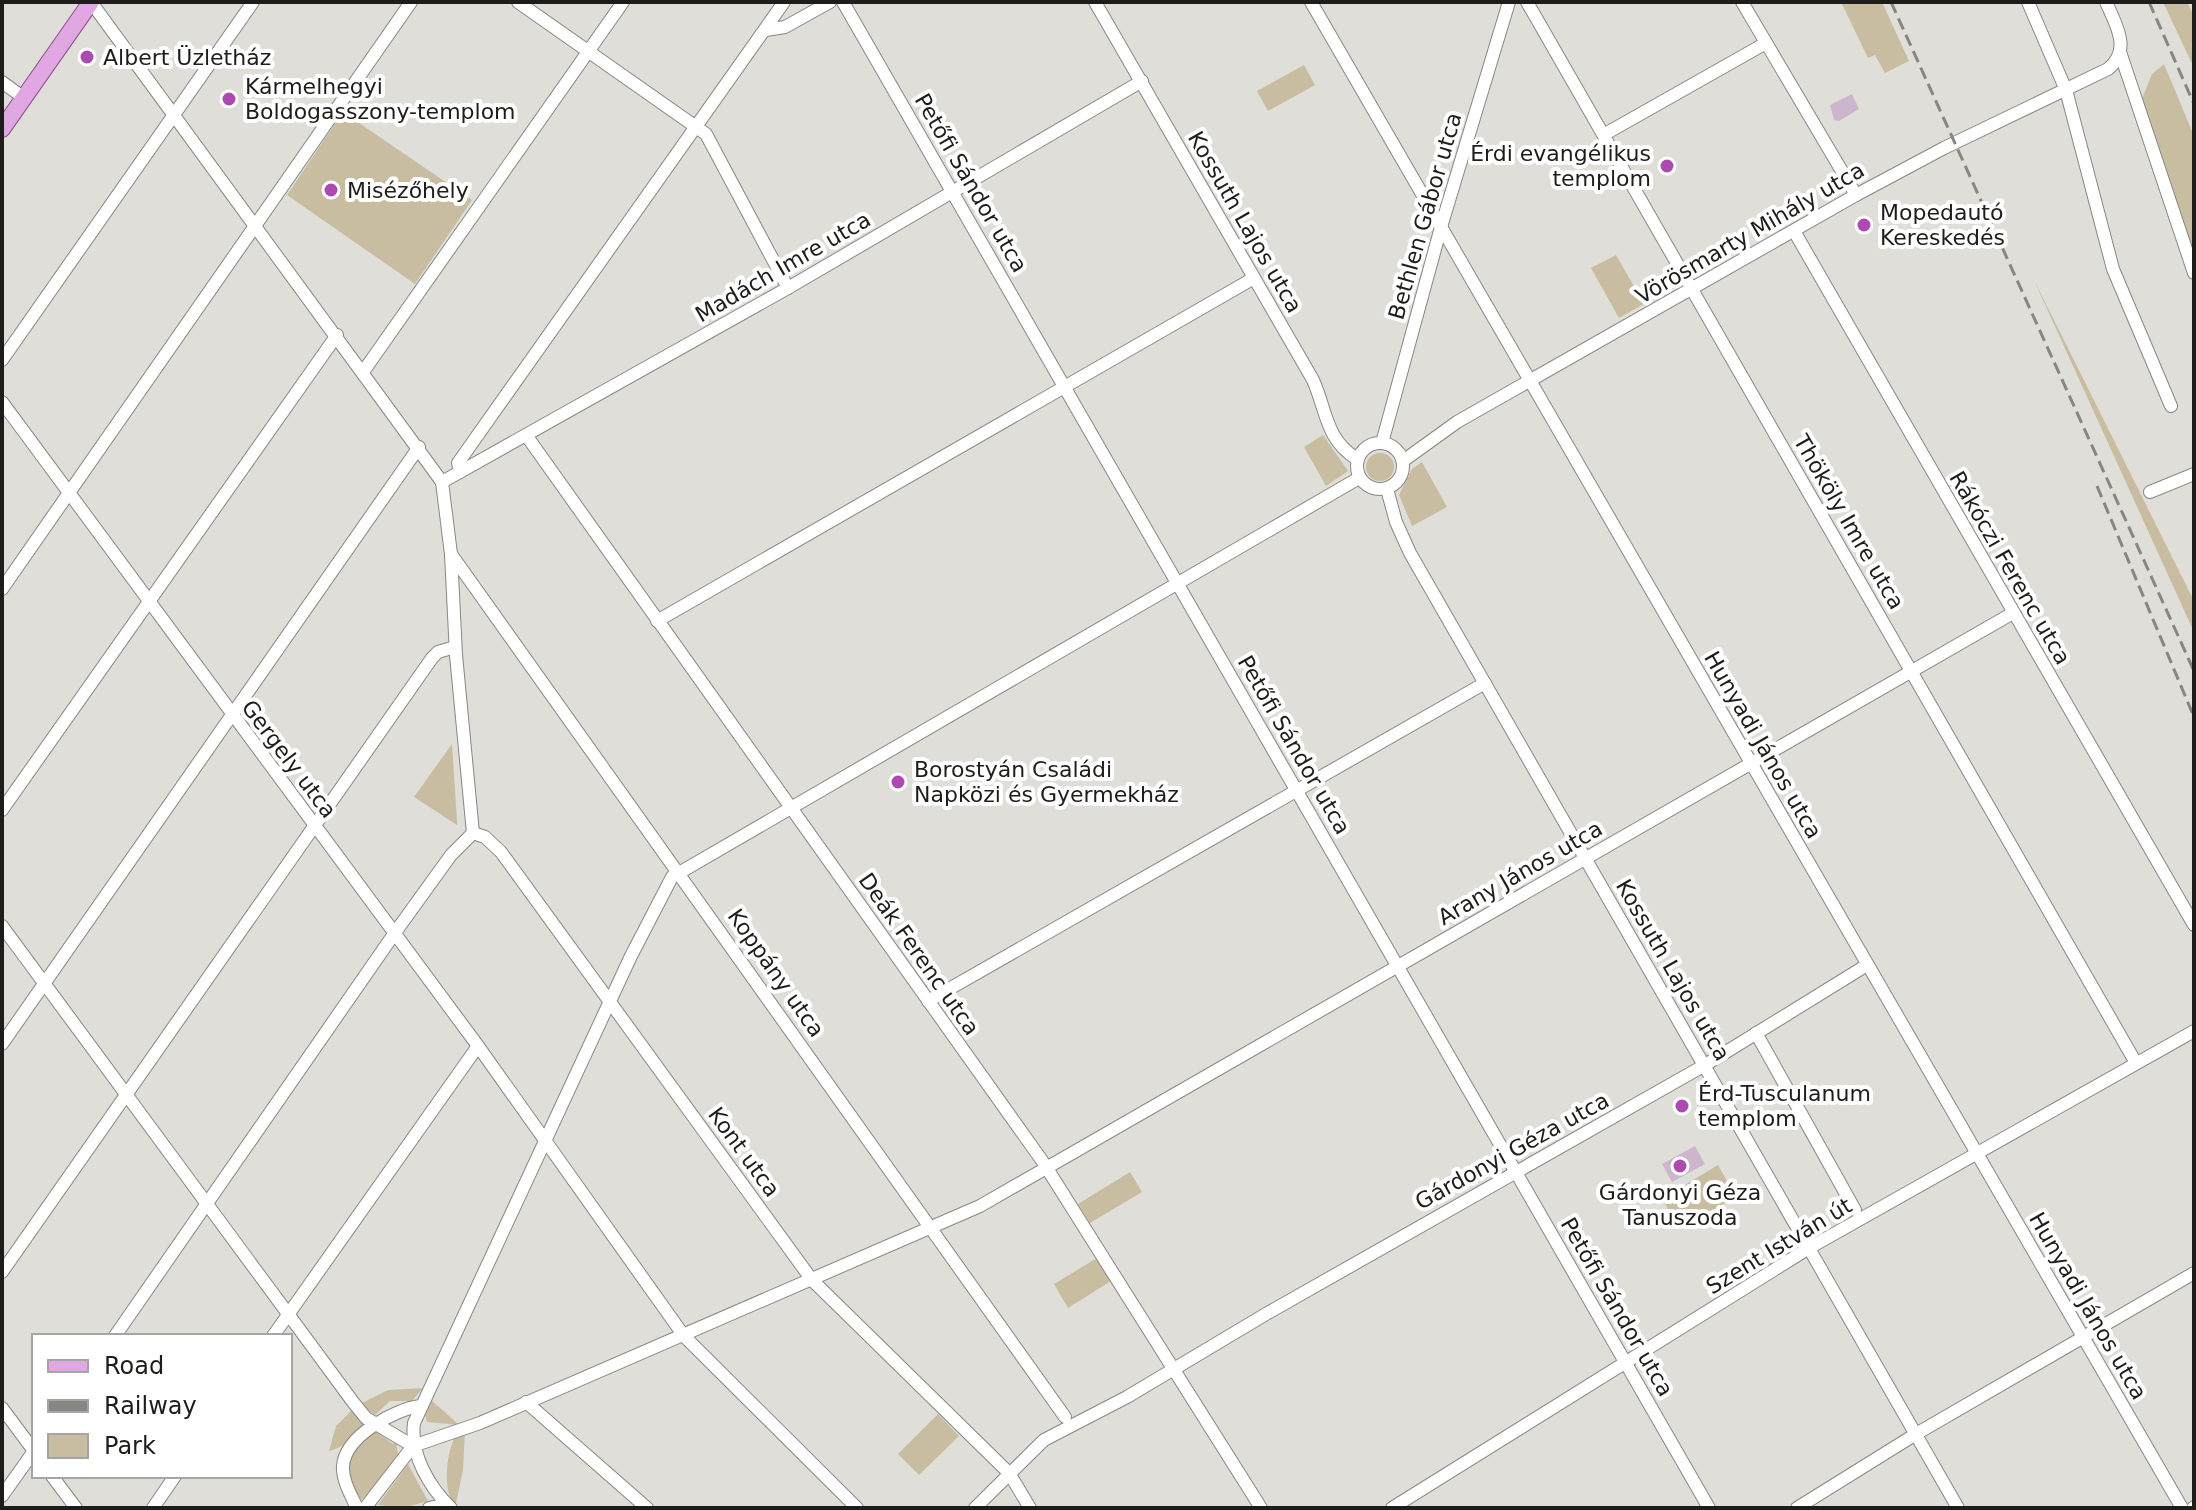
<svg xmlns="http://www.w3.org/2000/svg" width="2196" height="1510" viewBox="0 0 2196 1510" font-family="'DejaVu Sans',sans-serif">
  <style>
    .green { fill: #c8bda1 }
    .water { fill: #cdb6cd }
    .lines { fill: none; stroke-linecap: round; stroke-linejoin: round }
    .minor-casing { stroke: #898782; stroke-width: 14 }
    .major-casing { stroke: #8e508f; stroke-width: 18 }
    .minor { stroke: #fff; stroke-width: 12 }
    .major { stroke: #e0a7e2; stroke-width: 16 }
    .rail { stroke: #878682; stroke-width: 3; stroke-dasharray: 12 6; stroke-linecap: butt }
    .poi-dot { fill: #ad4ab1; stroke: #fff; stroke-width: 3 }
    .labels { text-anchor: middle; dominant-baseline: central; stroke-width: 8; stroke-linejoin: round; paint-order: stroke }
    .poi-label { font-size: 22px; fill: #1e1d1b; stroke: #fff; text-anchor: start }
    .street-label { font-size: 22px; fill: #1e1d1b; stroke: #fff }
  </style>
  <rect width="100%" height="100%" fill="#e0ded9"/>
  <g class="green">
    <polygon points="1841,2 1882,2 1909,61 1885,73 1875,55 1868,58"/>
    <polygon points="2163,2 2187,2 2194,16 2194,68"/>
    <polygon points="2164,64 2194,136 2194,259 2141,101 2152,74"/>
    <polygon points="1304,65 1315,85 1268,111 1257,91"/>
    <polygon points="343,112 472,200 415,284 287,195"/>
    <polygon points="1616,255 1644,304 1619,318 1591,268"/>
    <polygon points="2033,278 2194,601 2194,632"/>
    <polygon points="1323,435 1348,471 1326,486 1304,447"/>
    <circle cx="1380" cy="467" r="14"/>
    <polygon points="1422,462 1447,507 1412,526 1399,495 1412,469"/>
    <polygon points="452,744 457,821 457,825 414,797"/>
    <polygon points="1718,1165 1736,1197 1680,1229 1662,1199"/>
    <polygon points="1130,1172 1142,1192 1090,1223 1078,1204"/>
    <polygon points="1097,1258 1111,1281 1068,1308 1054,1284"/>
    <polygon points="423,1388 412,1401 390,1401 375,1415 360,1404 388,1390"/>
    <polygon points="429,1398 459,1425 427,1422 424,1410"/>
    <path d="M353,1409L364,1423C358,1437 343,1448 329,1451L336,1426Z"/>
    <polygon points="938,1414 959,1436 919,1475 898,1454"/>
    <path d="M373,1430L383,1431L381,1435L393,1444L396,1441L398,1454L367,1497L358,1501C343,1463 344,1459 373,1430Z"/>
    <path d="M465,1431L463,1470L455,1508C442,1488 446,1455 456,1434Z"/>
    <polygon points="408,1464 428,1501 403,1508 378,1505"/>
  </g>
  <g class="water">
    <polygon points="1852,94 1859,109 1839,121 1834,120 1830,105"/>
    <polygon points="1695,1146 1705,1164 1672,1182 1662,1164"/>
  </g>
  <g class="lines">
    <g class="minor-casing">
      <g id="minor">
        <polyline points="91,2 442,482 451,554 456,655 473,833"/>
        <polyline points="518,2 706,134 788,288"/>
        <polyline points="843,2 1709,1508"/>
        <path d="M1095,2L1313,380C1327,411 1325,439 1357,459"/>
        <polyline points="1311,2 2182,1508"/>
        <polyline points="1527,2 2136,1063"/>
        <polyline points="1742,2 1856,195"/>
        <polyline points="2028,2 2066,90 2113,269 2171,406"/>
        <polyline points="766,30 785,27 830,2"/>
        <polyline points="2120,52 2194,273"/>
        <polyline points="2,82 24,98"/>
        <polyline points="1605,134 1766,43"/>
        <polyline points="1794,231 2194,925"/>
        <polyline points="2,360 253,2"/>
        <polyline points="363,372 623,2"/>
        <polyline points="2,402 478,1046 684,1336 857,1508"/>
        <polyline points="526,435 1043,1162 1261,1508"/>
        <circle cx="1380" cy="466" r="23"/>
        <polyline points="1382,443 1441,227 1509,2"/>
        <path d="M1403,461L1457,422L1856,195L1944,148L2108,69C2132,50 2116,25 2106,2"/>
        <polyline points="460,472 458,463 784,2"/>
        <polyline points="442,482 788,288 1142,81"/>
        <polyline points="1387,489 1396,522 1410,553 1958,1508"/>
        <polyline points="2150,492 2194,474"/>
        <polyline points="451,554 1065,1417"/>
        <polyline points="2,589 411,2"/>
        <polyline points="657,621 1254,278"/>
        <polyline points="2,810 337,335"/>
        <polyline points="473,833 485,837 501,852 812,1280 1009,1473 1030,1508"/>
        <polyline points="2,926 353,1402 366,1418 413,1446"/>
        <polyline points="928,1001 1485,683"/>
        <polyline points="1756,1033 1855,1210"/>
        <polyline points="2,1044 419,447"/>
        <polyline points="2,1272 432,658 438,652 455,647"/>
        <polyline points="115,1336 394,934 451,855 473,833"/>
        <polyline points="273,1336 478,1046"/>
        <polyline points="526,1402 647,1508"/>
        <polyline points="2,1408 34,1451"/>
        <polyline points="413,1446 480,1423 980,1206 2013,613"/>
        <polyline points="52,1476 76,1508"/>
        <polyline points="2,1496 34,1451"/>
        <polyline points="153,1508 175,1476"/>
        <path d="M357,1508C351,1495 342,1480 343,1466C345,1436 395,1409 420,1406"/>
        <polyline points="365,1508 413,1446"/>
        <polyline points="429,1508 447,1504"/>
        <path d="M451,1508C429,1487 410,1454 414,1423L631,956L672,877L1359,478"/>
        <polyline points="975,1508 1044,1440 1127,1397 1266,1314 1705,1065 1867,965"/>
        <polyline points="1392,1508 1809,1248 2194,1031"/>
        <polyline points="1797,1508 1916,1434 2194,1273"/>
        <polyline points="2193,1508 2194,1507"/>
      </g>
    </g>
    <g class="major-casing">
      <polyline id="major" points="2,129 91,2"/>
    </g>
    <use href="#minor" class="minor"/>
    <use href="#major" class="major"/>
    <g class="rail">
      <polyline points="1891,2 2194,671"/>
      <polyline points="2149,2 2194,104"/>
      <polyline points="2097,486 2194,717"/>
    </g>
  </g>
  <g class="poi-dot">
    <circle cx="87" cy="57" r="8"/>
    <circle cx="229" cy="99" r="8"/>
    <circle cx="1667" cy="166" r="8"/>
    <circle cx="331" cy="190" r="8"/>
    <circle cx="1864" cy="225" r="8"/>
    <circle cx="898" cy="782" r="8"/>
    <circle cx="1682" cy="1106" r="8"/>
    <circle cx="1680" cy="1166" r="8"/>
  </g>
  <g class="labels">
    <g class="poi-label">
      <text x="103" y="57">Albert Üzletház</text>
      <text x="245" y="86">Kármelhegyi<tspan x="245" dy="25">Boldogasszony-templom</tspan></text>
      <text x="1651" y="153" text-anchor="end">Érdi evangélikus<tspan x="1651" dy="25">templom</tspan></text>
      <text x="347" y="190">Misézőhely</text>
      <text x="1880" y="212">Mopedautó<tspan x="1880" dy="25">Kereskedés</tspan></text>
      <text x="914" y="769">Borostyán Családi<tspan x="914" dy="25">Napközi és Gyermekház</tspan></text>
      <text x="1698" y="1093">Érd-Tusculanum<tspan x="1698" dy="25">templom</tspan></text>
      <text x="1680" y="1192" text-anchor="middle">Gárdonyi Géza<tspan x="1680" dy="25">Tanuszoda</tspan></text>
    </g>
    <g class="street-label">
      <text transform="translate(971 183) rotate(60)">Petőfi Sándor utca</text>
      <text transform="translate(1425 216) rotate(-74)">Bethlen Gábor utca</text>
      <text transform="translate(1245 222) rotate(60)">Kossuth Lajos utca</text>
      <text transform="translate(1750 233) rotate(-30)">Vörösmarty Mihály utca</text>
      <text transform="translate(783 267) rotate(-30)">Madách Imre utca</text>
      <text transform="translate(1849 522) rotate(60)">Thököly Imre utca</text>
      <text transform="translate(2010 568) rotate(60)">Rákóczi Ferenc utca</text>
      <text transform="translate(1294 745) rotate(60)">Petőfi Sándor utca</text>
      <text transform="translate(1763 745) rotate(60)">Hunyadi János utca</text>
      <text transform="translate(289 759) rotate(53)">Gergely utca</text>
      <text transform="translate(1520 873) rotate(-30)">Arany János utca</text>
      <text transform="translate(919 954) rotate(55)">Deák Ferenc utca</text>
      <text transform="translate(1673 970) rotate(60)">Kossuth Lajos utca</text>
      <text transform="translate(776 973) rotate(55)">Koppány utca</text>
      <text transform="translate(1512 1151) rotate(-29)">Gárdonyi Géza utca</text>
      <text transform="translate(744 1152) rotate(54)">Kont utca</text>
      <text transform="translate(1779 1246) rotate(-31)">Szent István út</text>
      <text transform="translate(2088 1306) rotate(60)">Hunyadi János utca</text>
      <text transform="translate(1617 1307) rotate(60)">Petőfi Sándor utca</text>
    </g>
  </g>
  <rect width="2196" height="1510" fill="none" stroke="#1e1d1b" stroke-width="8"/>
  <rect x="32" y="1334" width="260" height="144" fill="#ffffff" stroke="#a5a5a4" stroke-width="2"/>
  <rect x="48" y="1360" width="40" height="12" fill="#e0a7e2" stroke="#a5a5a4" stroke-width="2"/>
  <text x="104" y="1374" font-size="24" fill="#1e1d1b">Road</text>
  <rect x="48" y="1400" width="40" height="12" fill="#878682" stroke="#a5a5a4" stroke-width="2"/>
  <text x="104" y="1414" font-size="24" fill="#1e1d1b">Railway</text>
  <rect x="48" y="1434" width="40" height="24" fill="#c8bda1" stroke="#a5a5a4" stroke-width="2"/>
  <text x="104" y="1454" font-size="24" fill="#1e1d1b">Park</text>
</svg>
